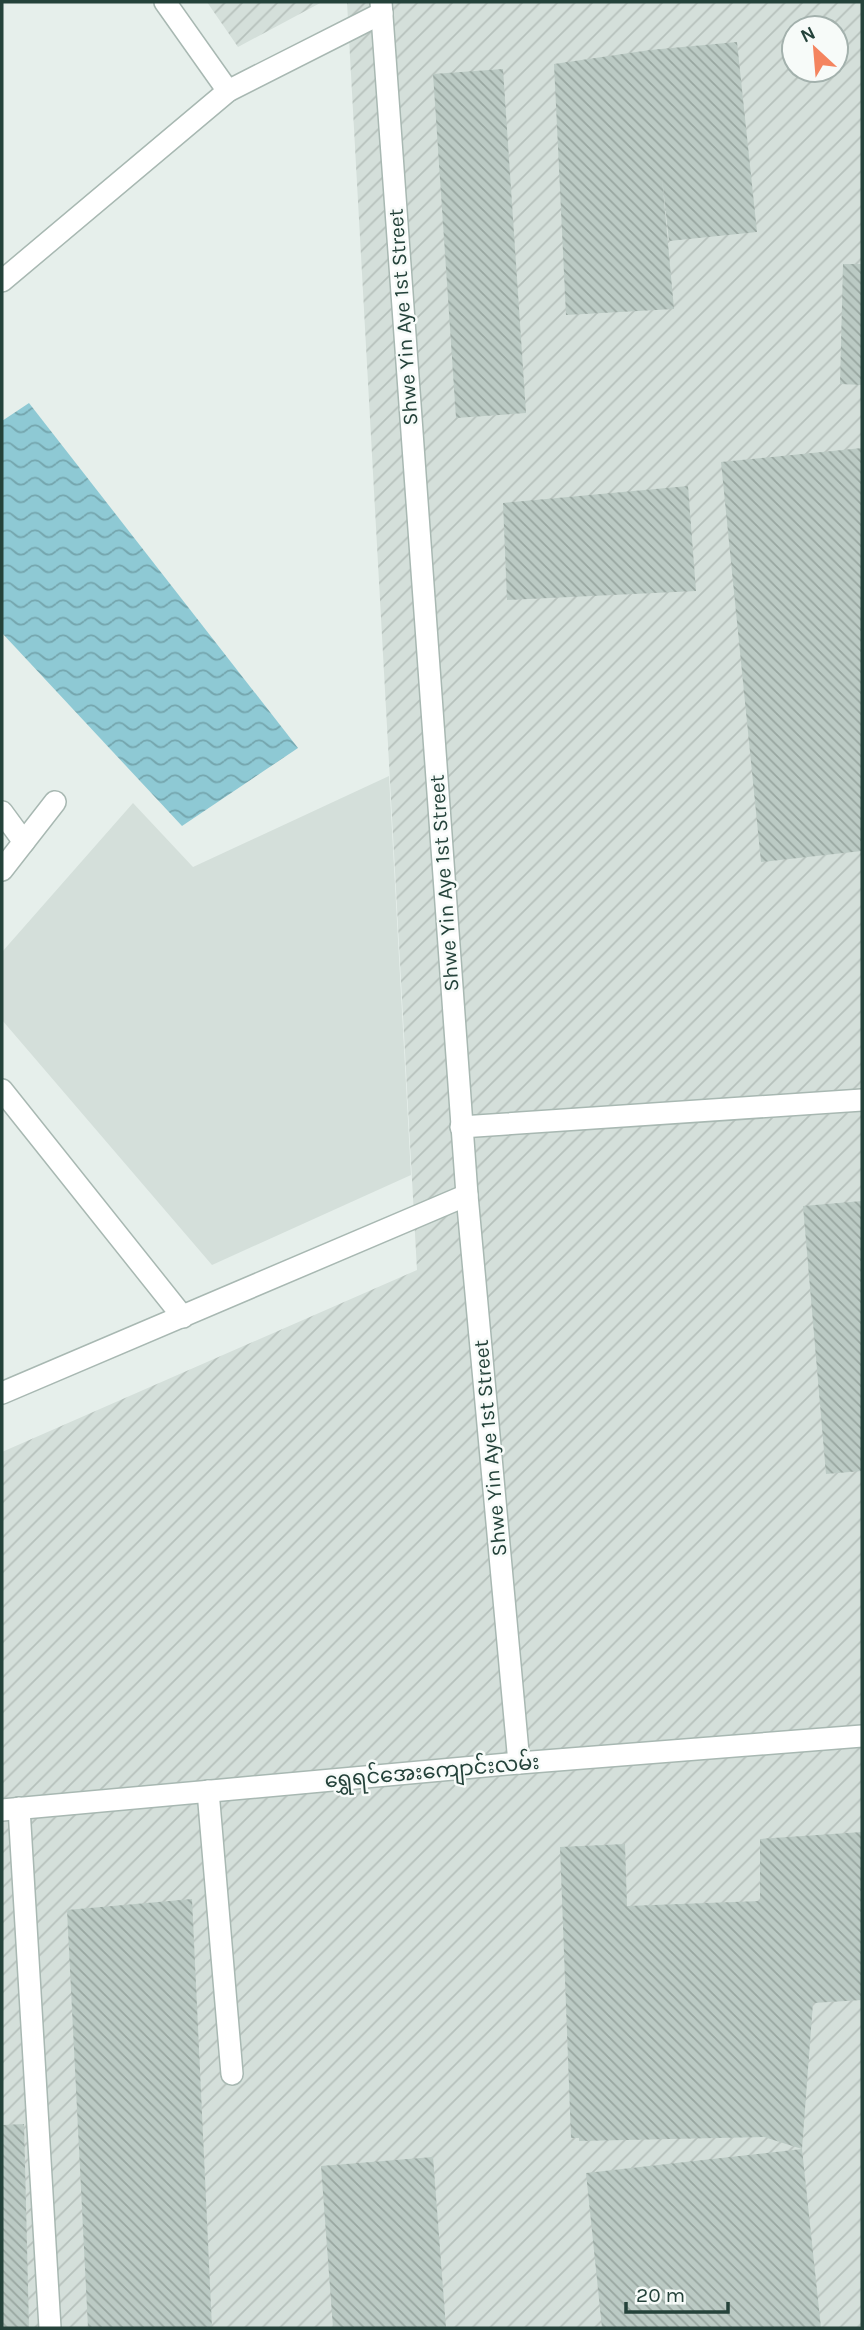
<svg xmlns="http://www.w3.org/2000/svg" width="864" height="2330" viewBox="0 0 864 2330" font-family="Karla,'Noto Sans Myanmar',sans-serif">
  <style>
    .built { fill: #d4dfda }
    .industrial { fill: url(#industrial-furrows); fill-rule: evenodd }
    .water { fill: url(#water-waves) }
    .building { fill: url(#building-back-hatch) }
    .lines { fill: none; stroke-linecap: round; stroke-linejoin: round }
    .minor-casing { stroke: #a8b8b2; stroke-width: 24 }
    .minor { stroke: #fff; stroke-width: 21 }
    .labels { text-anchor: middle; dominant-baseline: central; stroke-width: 5; stroke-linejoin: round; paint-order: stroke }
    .street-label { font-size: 21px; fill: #24423a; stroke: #f7fbf9 }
  </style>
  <defs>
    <pattern id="industrial-furrows" width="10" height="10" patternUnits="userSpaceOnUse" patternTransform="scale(1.75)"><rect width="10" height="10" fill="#d4dfda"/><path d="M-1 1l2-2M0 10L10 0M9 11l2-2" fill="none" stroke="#b6c1bc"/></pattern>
    <pattern id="water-waves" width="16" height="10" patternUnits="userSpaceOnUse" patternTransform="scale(1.75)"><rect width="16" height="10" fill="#8ec9d4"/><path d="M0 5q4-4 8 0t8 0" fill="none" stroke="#74a5ad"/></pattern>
    <pattern id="building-back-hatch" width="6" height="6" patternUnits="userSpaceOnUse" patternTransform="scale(1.75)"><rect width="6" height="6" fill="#bbcac4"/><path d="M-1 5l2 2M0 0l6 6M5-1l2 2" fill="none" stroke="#98a6a0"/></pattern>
  </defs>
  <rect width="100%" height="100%" fill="#e6efeb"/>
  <polygon class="built" points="389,776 411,1175 212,1265 2,1020 2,952 133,803 193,867"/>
  <g class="industrial">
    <polygon points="207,2 322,2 238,47"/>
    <path d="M347,2H862V2328H2V1452L417,1270ZM794,28H836V70H794Z"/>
  </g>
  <polygon class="water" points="29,403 298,748 182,826 2,633 2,421"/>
  <g class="building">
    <polygon points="737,42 757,232 669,241 662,178 674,309 566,315 554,64 650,50"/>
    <polygon points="503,69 526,413 456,418 433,74"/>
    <polygon points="843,264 862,264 862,385 840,384"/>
    <polygon points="862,448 862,851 761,862 721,462"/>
    <polygon points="688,486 696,591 507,600 503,503"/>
    <polygon points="862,1201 862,1471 826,1474 803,1206"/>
    <polygon points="862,1832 862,2000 813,2003 802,2149 764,2137 579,2141 579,2138 571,2138 560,1847 625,1844 627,1906 760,1901 760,1839"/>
    <polygon points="192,1899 212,2328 88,2328 67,1910"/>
    <polygon points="24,2124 29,2328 2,2328 2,2125"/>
    <polygon points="802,2149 821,2328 602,2328 586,2173"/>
    <polygon points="433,2157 446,2328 333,2328 321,2166"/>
  </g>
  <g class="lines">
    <g class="minor-casing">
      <g id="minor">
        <polyline points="165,2 228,91"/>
        <polyline points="381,2 467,1195 519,1763"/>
        <polyline points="2,281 228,91 382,13"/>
        <polyline points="2,812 24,842"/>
        <polyline points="2,870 55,802"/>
        <polyline points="2,1090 183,1317"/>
        <polyline points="461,1127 862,1100"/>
        <polyline points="2,1393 467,1195"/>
        <polyline points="208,1791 232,2074"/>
        <polyline points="19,1808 50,2328"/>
        <polyline points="2,1810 519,1763 862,1736"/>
      </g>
    </g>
    <use href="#minor" class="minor"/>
  </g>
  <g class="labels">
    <g class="street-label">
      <text transform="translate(403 317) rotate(-94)">Shwe Yin Aye 1st Street</text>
      <text transform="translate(444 883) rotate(-94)">Shwe Yin Aye 1st Street</text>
      <text transform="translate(490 1448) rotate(-95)">Shwe Yin Aye 1st Street</text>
      <text transform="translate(432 1771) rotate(-5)">ရွှေရင်အေးကျောင်းလမ်း</text>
    </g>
  </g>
  <rect width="864" height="2330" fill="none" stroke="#24423a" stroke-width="7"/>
  <g transform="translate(815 49) rotate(334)"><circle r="33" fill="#f7fbf9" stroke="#a3b1ad" stroke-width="2"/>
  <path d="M0-5L12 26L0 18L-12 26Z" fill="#f4845f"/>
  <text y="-10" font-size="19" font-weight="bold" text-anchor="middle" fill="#24423a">N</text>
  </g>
  <path d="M626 2302v10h102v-10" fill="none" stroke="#24423a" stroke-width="3.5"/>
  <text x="636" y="2302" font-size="21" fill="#24423a" stroke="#f7fbf9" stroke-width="5" paint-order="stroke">20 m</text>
</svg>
